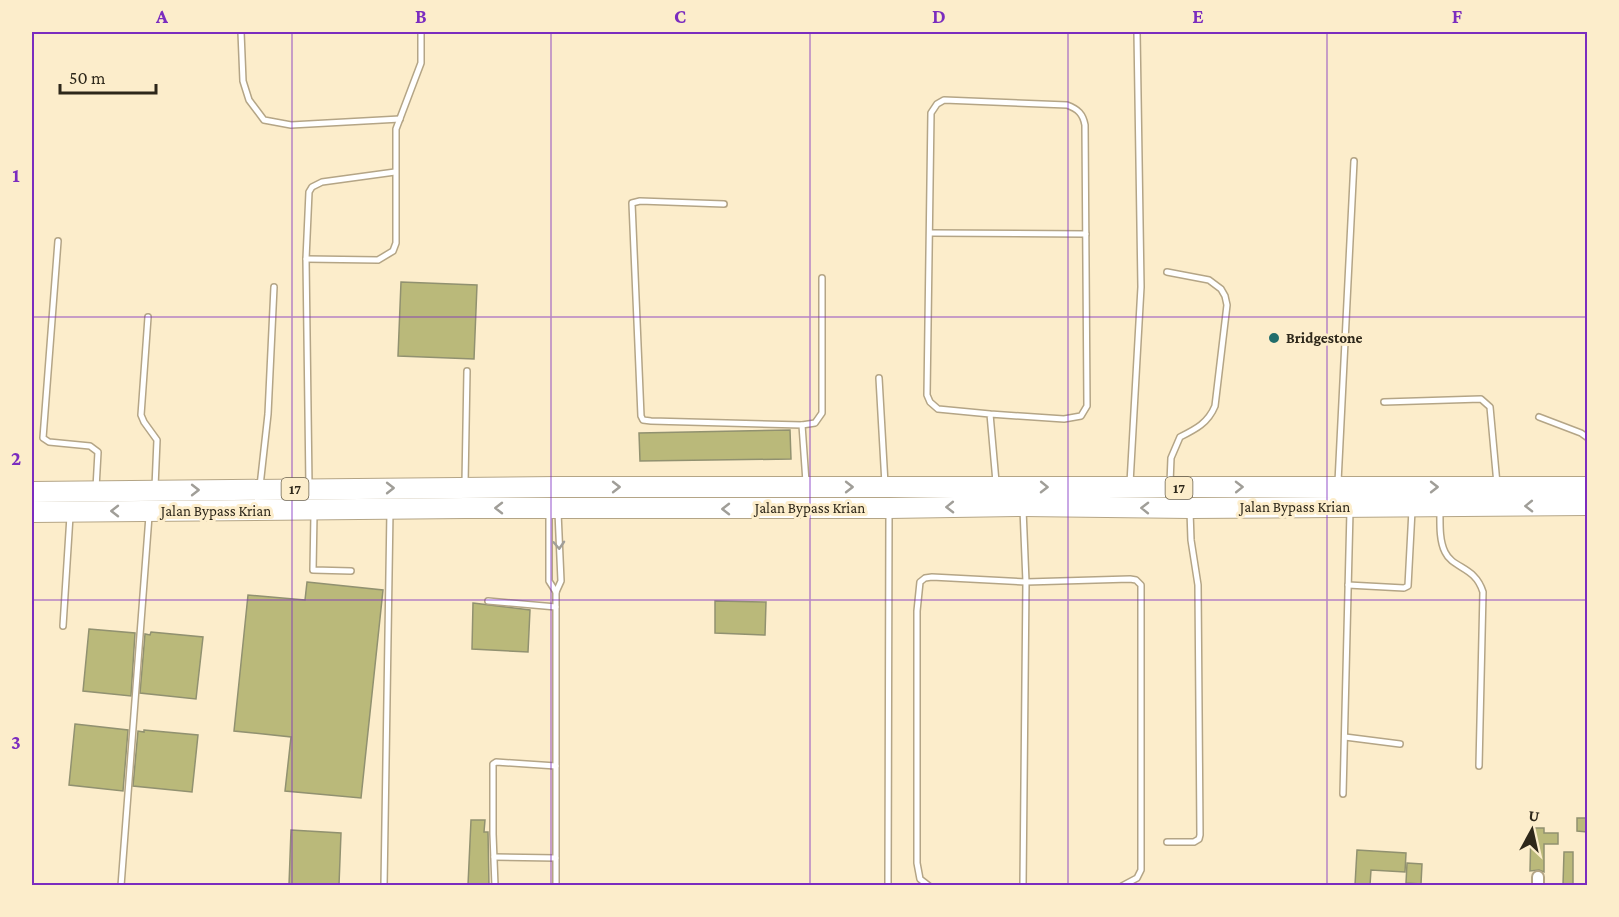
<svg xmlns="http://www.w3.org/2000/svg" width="1619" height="917" viewBox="0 0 1619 917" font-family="'Crimson Pro',serif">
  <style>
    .building { fill: #bab97a; stroke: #919170; stroke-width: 1.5 }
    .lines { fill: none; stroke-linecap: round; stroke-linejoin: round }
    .lane-casing { stroke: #b4a586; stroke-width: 8 }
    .street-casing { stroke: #b4a586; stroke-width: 14 }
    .highway-casing { stroke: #b4a586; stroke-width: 22 }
    .lane { stroke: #fff; stroke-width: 5 }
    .street { stroke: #fff; stroke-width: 10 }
    .highway { stroke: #fff; stroke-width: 20 }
    .oneway { stroke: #a09e98 }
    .grid { fill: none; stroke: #7b2cbf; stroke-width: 1.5; stroke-opacity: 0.55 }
    .poi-dot { fill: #216d6b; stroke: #fcedcb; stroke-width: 2 }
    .labels { text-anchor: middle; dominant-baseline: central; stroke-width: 6; stroke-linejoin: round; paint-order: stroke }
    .shield { fill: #fcedcb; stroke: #6b624f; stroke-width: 1.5 }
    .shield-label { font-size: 14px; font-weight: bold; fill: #2d271a }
    .poi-label { font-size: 15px; font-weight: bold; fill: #2d271a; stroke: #fcedcb; text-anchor: start }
    .street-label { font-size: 15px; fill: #2d271a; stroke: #fcedcb }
    .neatline { fill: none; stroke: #7b2cbf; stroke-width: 2 }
    .grid-label { font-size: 20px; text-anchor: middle; font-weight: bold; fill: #7b2cbf }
  </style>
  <rect width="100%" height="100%" fill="#fcedcb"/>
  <g class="building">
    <polygon points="401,282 477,285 474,359 398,356"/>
    <polygon points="790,430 791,459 640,461 639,433"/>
    <polygon points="307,582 383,590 361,798 285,791 291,737 234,731 248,595 305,600"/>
    <polygon points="715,601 766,602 765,635 715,633"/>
    <polygon points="473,603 530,610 528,652 472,649"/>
    <polygon points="89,629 135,633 131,696 83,691"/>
    <polygon points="151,632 203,637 196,699 140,693 145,634 150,635"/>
    <polygon points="75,724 128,730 123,791 69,785"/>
    <polygon points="144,730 198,735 192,792 133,786 138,731 144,732"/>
    <polygon points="1577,818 1587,818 1587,832 1577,831"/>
    <polygon points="471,820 485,820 484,832 488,832 489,885 468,885"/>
    <polygon points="1531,828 1544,828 1544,833 1558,833 1558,844 1544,844 1544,872 1539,870 1530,871"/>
    <polygon points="291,830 341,833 339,885 289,885"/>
    <polygon points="1357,850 1406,853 1405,872 1371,870 1370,885 1355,885"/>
    <polygon points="1564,852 1573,852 1573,885 1563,885"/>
    <polygon points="1407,863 1422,864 1421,884 1406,883"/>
  </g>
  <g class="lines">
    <g class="lane-casing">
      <g id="lane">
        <polyline points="241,32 243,81 249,100 264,120 291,125 400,119"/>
        <polyline points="724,204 640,201 632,203 641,416 643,420 651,421 802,425 806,482"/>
        <polyline points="931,233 1086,234"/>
        <polyline points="58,241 43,438 49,442 90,446 98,452 96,488"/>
        <polyline points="306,259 378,260 393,251 396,243 396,129 421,63 421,32"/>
        <path d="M1167,272L1209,280L1221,289L1225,296L1227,305L1215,406C1208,423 1196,429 1180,437L1171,458L1170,483"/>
        <polyline points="148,317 141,415 144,422 157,440 155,487"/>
        <polyline points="879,378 885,484"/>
        <polyline points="1384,402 1481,399 1490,407 1497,484"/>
        <path d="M990,414L938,409L930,402L927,395L931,113L937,104L944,100L1067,105C1078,109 1083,114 1085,125L1087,406L1081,416L1064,419L990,414L996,482"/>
        <polyline points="1539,417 1581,433 1588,438"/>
        <polyline points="802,425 815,423 822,413 822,278"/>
        <polyline points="1338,482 1354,161"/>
        <polyline points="465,483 467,371"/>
        <polyline points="1130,483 1141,287 1137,32"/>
        <polyline points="260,486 268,414 274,287"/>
        <polyline points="309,486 306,259 309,192 312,187 322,182 395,172"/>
        <polyline points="1023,509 1026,582 1023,886"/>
        <path d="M1440,509C1440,523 1439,540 1445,552C1453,569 1475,566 1483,592L1479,766"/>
        <polyline points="549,512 549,581 556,592"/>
        <polyline points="314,514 313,570 351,571"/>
        <polyline points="1348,585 1404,588 1408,586 1412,510"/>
        <polyline points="488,601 556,607"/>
        <polyline points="63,626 70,516"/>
        <polyline points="1345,737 1400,744"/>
        <polyline points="1343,794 1350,511"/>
        <polyline points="1167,842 1194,842 1199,839 1200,835 1198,585 1191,540 1190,511"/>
        <polyline points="494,857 556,858"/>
        <polyline points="121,886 149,516"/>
        <polyline points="384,886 390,511"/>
        <polyline points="495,886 493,834 493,764 496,762 556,766"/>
        <polyline points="556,886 556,592 561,581 558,512"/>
        <polyline points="888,886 889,513"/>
        <polyline points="929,886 920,879 917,863 917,611 920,582 925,578 932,577 1026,582 1130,579 1136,580 1141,585 1141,870 1137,878 1122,886"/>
      </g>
    </g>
    <g class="street-casing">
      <polyline id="street" points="1538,886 1538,877"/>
    </g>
    <g class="highway-casing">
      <g id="highway">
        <polyline points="32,492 558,487 1588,487"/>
        <polyline points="32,512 465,508 889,508 1023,506 1190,508 1588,505"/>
      </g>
    </g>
    <use href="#lane" class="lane"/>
    <use href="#street" class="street"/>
    <use href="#highway" class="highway"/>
  </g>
  <defs><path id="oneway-chevron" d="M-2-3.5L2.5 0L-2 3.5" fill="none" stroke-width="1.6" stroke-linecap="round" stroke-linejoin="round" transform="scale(1.5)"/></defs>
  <g class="oneway">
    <use href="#oneway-chevron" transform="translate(616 487)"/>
    <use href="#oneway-chevron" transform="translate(849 487)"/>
    <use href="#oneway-chevron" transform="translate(1044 487) rotate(1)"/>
    <use href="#oneway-chevron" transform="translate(1239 487) rotate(-1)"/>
    <use href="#oneway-chevron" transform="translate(1434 487)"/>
    <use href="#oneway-chevron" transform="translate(390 488)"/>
    <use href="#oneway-chevron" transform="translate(195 490)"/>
    <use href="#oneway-chevron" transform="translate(1529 506) rotate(179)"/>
    <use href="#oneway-chevron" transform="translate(950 507) rotate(179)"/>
    <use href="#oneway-chevron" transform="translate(499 508) rotate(-180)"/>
    <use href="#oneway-chevron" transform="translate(1145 508) rotate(-179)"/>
    <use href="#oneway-chevron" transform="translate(726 509) rotate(180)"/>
    <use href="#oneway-chevron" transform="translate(115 511) rotate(-180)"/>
    <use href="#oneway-chevron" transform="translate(559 545) rotate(87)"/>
  </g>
  <path class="grid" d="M292,32V886M551,32V886M810,32V886M1068,32V886M1327,32V886M32,317H1588M32,600H1588"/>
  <circle class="poi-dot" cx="1274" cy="338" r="6"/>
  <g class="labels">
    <g class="shield">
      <rect x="1165.5" y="477" width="27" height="22" rx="4.5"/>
      <rect x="281.5" y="478" width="27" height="22" rx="4.5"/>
    </g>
    <g class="shield-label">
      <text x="1179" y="488">17</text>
      <text x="295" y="489">17</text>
    </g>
    <g class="poi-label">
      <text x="1286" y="338">Bridgestone</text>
    </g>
    <g class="street-label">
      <text x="1295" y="507">Jalan Bypass Krian</text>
      <text x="810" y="508">Jalan Bypass Krian</text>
      <text x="216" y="511">Jalan Bypass Krian</text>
    </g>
  </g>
  <rect width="1619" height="917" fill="none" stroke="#fcedcb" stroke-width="66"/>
  <g transform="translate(1532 830) rotate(8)" stroke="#fcedcb" stroke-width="4.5" paint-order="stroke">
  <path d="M0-4.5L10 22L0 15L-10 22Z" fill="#2d271a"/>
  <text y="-9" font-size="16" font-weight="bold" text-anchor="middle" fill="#2d271a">U</text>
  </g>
  <path d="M60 84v9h96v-9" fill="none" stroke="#2d271a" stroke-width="3"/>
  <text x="69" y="84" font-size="18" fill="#2d271a" stroke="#fcedcb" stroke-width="4.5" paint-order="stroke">50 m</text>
  <rect x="33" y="33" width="1553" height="851" class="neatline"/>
  <g class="grid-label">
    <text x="162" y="23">A</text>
    <text x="421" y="23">B</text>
    <text x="680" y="23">C</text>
    <text x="939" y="23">D</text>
    <text x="1198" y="23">E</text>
    <text x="1457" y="23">F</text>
    <text x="16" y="182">1</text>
    <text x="16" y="465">2</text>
    <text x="16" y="749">3</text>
  </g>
</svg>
